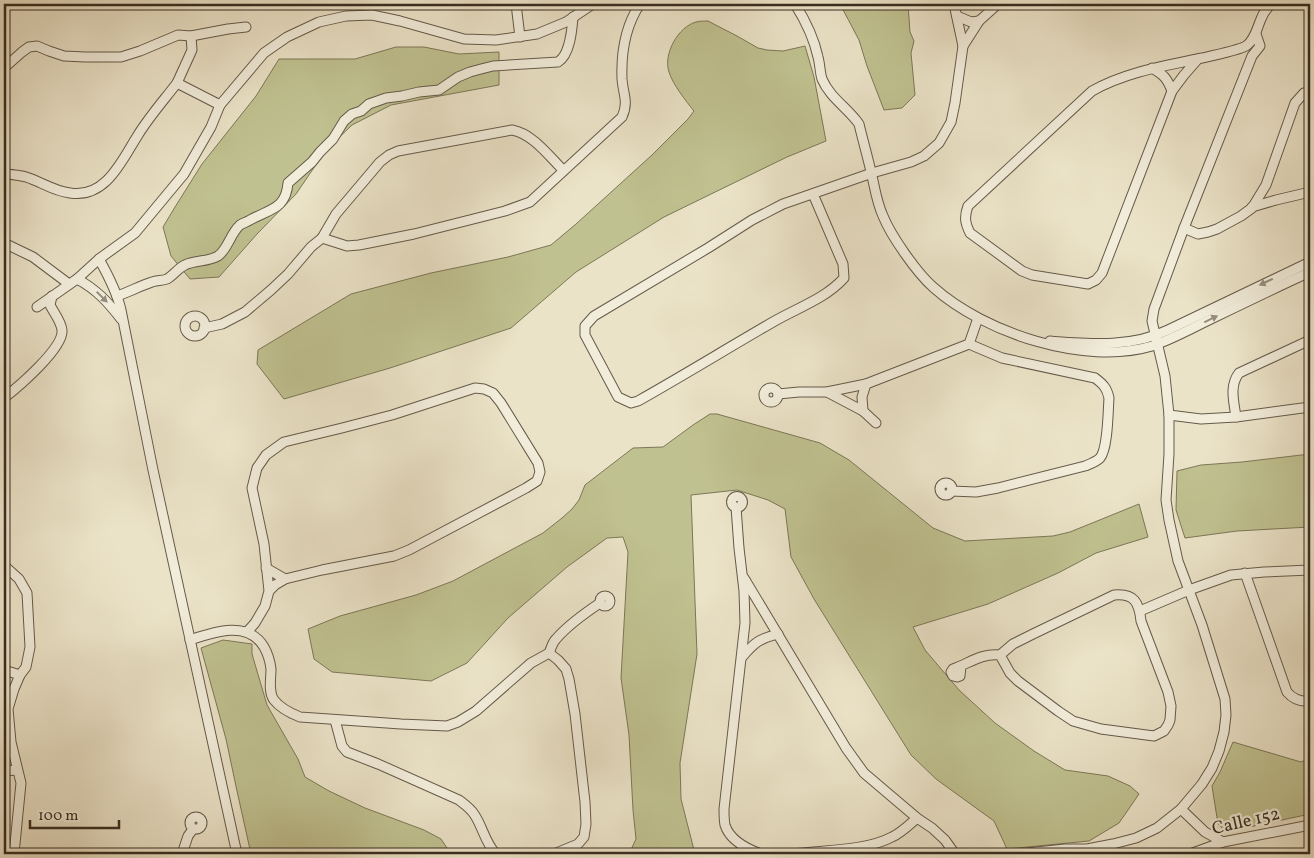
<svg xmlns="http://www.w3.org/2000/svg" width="1314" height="858" viewBox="0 0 1314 858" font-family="Vollkorn,serif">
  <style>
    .green { fill: #c0c190; stroke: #7c7758 }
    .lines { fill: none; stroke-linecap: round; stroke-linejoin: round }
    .minor-casing { stroke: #655a4a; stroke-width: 11 }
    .minor { stroke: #f2eddb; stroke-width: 9 }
    .oneway { fill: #958d7e }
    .labels { text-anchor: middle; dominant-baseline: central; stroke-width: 4.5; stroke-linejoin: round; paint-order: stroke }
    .street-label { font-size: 18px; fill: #382d20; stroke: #f2eddb }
  </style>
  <rect width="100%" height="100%" fill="#ebe3c8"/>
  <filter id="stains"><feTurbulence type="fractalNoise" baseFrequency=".004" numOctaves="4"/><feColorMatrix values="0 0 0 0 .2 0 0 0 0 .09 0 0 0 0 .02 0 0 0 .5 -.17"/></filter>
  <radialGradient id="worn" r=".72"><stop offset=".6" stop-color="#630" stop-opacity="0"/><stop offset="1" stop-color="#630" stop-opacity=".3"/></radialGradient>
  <g class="green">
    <polygon points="840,4 908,4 910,32 914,41 911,53 915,95 902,108 884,110 867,66 859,40"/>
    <path d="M708,21L737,36L758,48L767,50L783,51L805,46L814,77L826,141L787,157L664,217L576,272L511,328L390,368L284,399L257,364L258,350L351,294L431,273L508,257L551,245L576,224L652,155L688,119L694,111C686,101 673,85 669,72C663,54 678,27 696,22C700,21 705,21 708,21Z"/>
    <polygon points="396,47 424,47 459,54 499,52 499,85 391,105 352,125 326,150 296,194 257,234 219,277 190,279 171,256 163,227 175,207 202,164 256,96 279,59 355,59"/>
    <polygon points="710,414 717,414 820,443 849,460 933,528 965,541 1053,536 1070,532 1139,504 1148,537 1096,553 1058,573 988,604 913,627 925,650 959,690 995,723 1034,751 1065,770 1108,776 1130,786 1139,794 1119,823 1089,841 1007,849 994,821 936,779 911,755 814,599 791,557 785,509 768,500 737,490 691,495 697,654 680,763 681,799 695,854 629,854 636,839 633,810 629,735 621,678 628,552 623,537 607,538 567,567 508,618 467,663 431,681 332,672 314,659 308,629 340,616 416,595 453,581 543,533 562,518 572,509 579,500 585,485 633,448 663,447 693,425"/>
    <polygon points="1310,454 1310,527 1237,531 1185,538 1176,510 1177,471 1201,465 1242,462"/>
    <polygon points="223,640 252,644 252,654 267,705 298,759 305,777 329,791 365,808 424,830 441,839 451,854 251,854 237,791 226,739 201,648"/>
    <polygon points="1233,742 1301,762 1310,758 1310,814 1226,832 1218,824 1212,786 1220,772"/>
  </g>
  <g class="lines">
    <g class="minor-casing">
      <g id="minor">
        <polyline points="516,4 520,37"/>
        <path d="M795,4C805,20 814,38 818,57C820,64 820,73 822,79C830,98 848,108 859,124C863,141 868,158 872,176C875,189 877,203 883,216C891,236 917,273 933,287C984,333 1085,366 1152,346C1173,339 1192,328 1211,319C1244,303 1277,287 1310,272"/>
        <polyline points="957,16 971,22 979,21"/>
        <polyline points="963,46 979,21 998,4"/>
        <path d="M1198,59L1184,75L1172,91L1102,273L1096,280L1088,284L1032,275L1022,271L970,233C965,223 964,217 968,206L1092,91C1126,72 1164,66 1202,58C1211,56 1239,50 1246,46C1255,40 1257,28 1261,19C1263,14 1267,8 1271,4"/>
        <polyline points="4,68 22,52 29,47 37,46 49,51 64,56 85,57 121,57 140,51 178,35 191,36 228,29 246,27"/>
        <path d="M1152,68C1164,75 1167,78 1172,91"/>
        <polyline points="177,83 192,50 191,36"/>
        <path d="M4,173C11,175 19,175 26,177C42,182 53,191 70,193C106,199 122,160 138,135C149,117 164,100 177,83L220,105"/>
        <path d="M813,194L843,264L844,278C825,299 797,308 773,322C728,348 684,375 638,401L631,403L618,397L585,335V326L594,316L708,248L752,220L783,204L872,173L911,162L924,156L939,143L951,122L955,103L963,46L954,4"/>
        <polyline points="1252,207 1276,200 1310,192"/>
        <polyline points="1184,228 1198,234 1208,232 1217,229 1241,216 1252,208 1266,185 1295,103 1304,93 1310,91"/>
        <path d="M322,238L347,246L359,245L414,234L505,211L530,202L622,117C629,102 623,94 622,79C621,53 626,25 640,4"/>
        <polyline points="4,243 33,257 69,284"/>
        <path d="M99,259C108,275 117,292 121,310L153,470L237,854"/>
        <path d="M77,279C96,289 108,302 121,319"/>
        <path d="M117,296C129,292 140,286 152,282C157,280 162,281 167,279C174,275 178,268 185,265C195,260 208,262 218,256C228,249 230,234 240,225C243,223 247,222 250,220C270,209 286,209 288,183L312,162L320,152L333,139L344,121L352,114L361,111L369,104L386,98L402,96L419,92L439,90L458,77L470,72L481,69L493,66L558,62C570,55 572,30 573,17"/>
        <polyline points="37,307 77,279 99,259 135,233 184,174 211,127 220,105 264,53 287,37 319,22 346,16 372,15 400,21 464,39 496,40 537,34 566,22 593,4"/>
        <circle cx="195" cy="326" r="10"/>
        <path d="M204,328L222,324L245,312L271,290L288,274L311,247L322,238L336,214L380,162L389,155L398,151L512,130C533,134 548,155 563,170"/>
        <path d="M1050,341C1090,344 1131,348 1168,330L1310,262"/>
        <circle cx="771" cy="395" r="7"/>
        <polyline points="827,392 863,411 876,423"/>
        <polyline points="778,394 799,392 827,392 866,384 969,344"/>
        <path d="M4,398C18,387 64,348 62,330C61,321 54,313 50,305L52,296"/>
        <polyline points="863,411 862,397 866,384"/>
        <polyline points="1169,415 1201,419 1236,417 1310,407"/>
        <path d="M1236,417C1234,402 1229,386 1239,373L1310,340"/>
        <circle cx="946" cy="489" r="6"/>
        <path d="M951,491L976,492L998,488L1085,466C1090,464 1096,462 1100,458C1108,449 1108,411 1109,398C1107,388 1103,384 1095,378L1002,358L969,344L978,318"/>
        <circle cx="737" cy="502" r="5.5"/>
        <path d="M736,507L739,548L744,591L745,623L724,809C724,814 724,820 725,825C730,841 747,849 761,854"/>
        <polyline points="4,567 8,569 19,579 27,593 30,647 26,667 20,675 14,689 8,709 11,742 21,783 14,854"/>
        <polyline points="266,568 285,579"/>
        <path d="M1245,573L1287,692C1293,699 1301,702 1310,701"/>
        <polyline points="744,578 846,748 864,773 917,818 932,828 945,840 955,854"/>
        <circle cx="605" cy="601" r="5"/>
        <polyline points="1140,611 1189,590 1231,575 1264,572 1310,570"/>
        <polyline points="247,632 255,623 265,606 269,591 264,544 252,488 257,468 266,455 284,442 342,428 392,415 475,388 484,389 493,393 501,403 538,463 540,472 537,481 526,488 409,550 394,556 322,570 285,579 275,585 269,591"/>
        <path d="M190,640C214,632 248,620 264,647C268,654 270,661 271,669C271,679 268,692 274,700C280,708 290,713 300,717L401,724L447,726L458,722L476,711L531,663L549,653L558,660L566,669L569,679L575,714L585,802L586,824L584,837L578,844L554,854"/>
        <path d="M549,653C551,649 552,643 556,639C568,625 585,613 600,603"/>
        <path d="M742,657C755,642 759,639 778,634"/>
        <path d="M961,666L960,676L957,677L953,676L951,672L953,669C970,663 981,653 1000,655L1013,644L1033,634L1114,595C1134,593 1139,602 1141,621L1168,692L1171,706L1170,720L1168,725L1164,731L1154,736L1101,729L1073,721L1058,711L1018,681L1010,673L1000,655"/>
        <polyline points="4,670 20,675"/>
        <path d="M335,720L342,746L347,752L378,764L459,800C464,804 470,808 474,814C483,827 485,843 496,854"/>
        <polyline points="4,771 17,770"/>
        <polyline points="1181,809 1205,832 1223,842"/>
        <circle cx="196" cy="823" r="6"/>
        <polyline points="182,854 188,836 193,829"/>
        <path d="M793,854C823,850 866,851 892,837C901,833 909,825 917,818"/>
        <polyline points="1016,854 1065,849 1087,849 1113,844 1136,838 1157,828 1181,809 1202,784 1212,768 1219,751 1224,732 1226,715 1225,699 1202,625 1178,561 1169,520 1166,500 1169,454 1169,415 1165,376 1152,321 1154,309 1184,228 1252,56 1260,46 1256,34"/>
        <polyline points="1190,854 1223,842 1310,825"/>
      </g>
    </g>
    <use href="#minor" class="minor"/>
  </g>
  <defs><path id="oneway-solid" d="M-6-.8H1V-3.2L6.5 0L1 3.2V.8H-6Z" transform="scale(1.25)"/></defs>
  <g class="oneway">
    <use href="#oneway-solid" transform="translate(1266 282) rotate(155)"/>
    <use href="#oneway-solid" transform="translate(102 297) rotate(45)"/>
    <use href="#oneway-solid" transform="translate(1211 319) rotate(-26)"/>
  </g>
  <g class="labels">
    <g class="street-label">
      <text transform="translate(1246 822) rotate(-13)">Calle 152</text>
    </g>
  </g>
  <rect width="1314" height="858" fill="none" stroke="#ebe3c8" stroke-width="20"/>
  <rect x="5" y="5" width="1304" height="848" fill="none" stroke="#382d20" stroke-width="2.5"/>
  <rect x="10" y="10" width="1294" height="838" fill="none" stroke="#382d20"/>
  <path d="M30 820v8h89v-8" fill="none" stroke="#382d20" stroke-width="2.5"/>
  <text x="38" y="820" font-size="15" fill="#382d20" stroke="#f2eddb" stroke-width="4" paint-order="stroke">100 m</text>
  <rect width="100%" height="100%" filter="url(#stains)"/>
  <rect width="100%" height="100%" fill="url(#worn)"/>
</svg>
